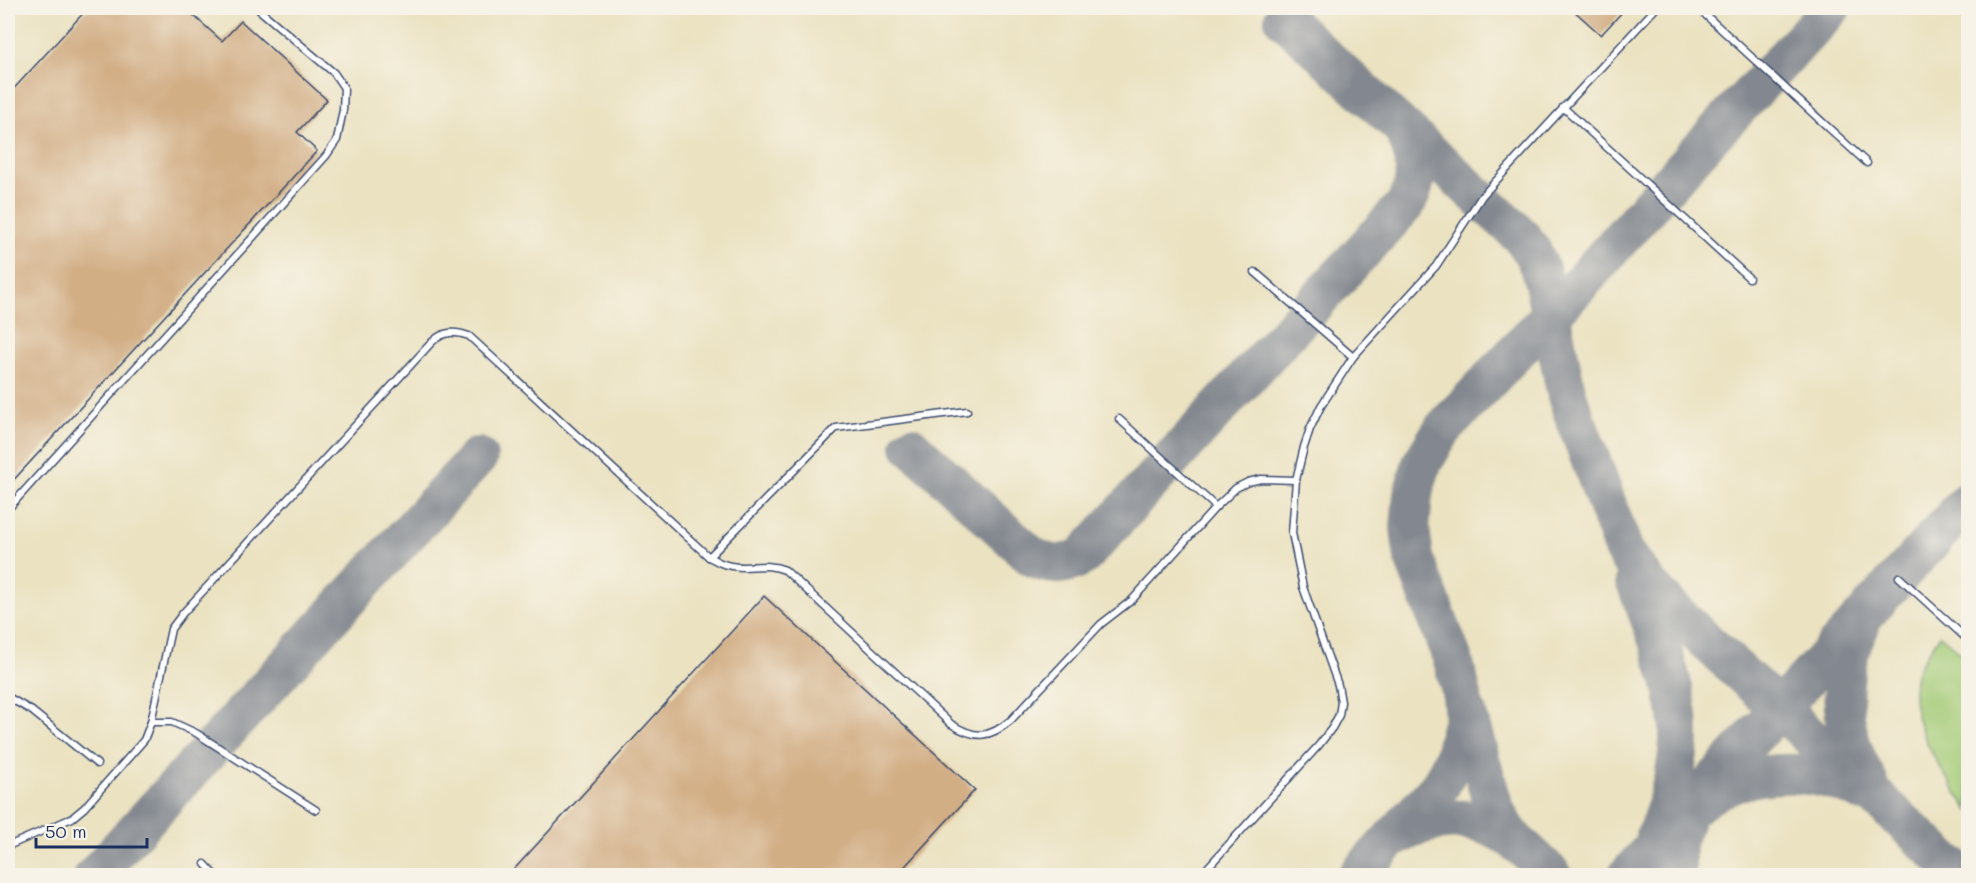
<svg xmlns="http://www.w3.org/2000/svg" width="1976" height="883" viewBox="0 0 1976 883" font-family="Mali,sans-serif">
  <style>
    .green { fill: #a2ca75; stroke: #5e7c6a; stroke-width: 1.5 }
    .lines { fill: none; stroke-linecap: round; stroke-linejoin: round }
    .taxiway { stroke: #838890; stroke-width: 40 }
    .building { fill: #d2ae85 }
    .service-casing { stroke: #3a4a6d; stroke-width: 9 }
    .service { stroke: #fff; stroke-width: 6 }
  </style>
  <rect width="100%" height="100%" fill="#f7f3e8"/>
  <filter id="ink" filterUnits="userSpaceOnUse"><feTurbulence type="fractalNoise" baseFrequency=".0167" numOctaves="2"/><feDisplacementMap in="SourceGraphic" scale="12" xChannelSelector="R" yChannelSelector="G"/><feConvolveMatrix kernelMatrix="1 2 1 2 8 2 1 2 1" color-interpolation-filters="sRGB"/></filter>
  <filter id="wash" filterUnits="userSpaceOnUse"><feTurbulence type="fractalNoise" baseFrequency=".008" numOctaves="4" result="noise"/><feDisplacementMap in="SourceGraphic" scale="24" xChannelSelector="R" yChannelSelector="G"/><feGaussianBlur stdDeviation="1.35" result="paint"/><feColorMatrix in="noise" values="0 0 0 0 0 0 0 0 0 0 0 0 0 0 0 0 0 1.4 0 .05"/><feComposite in="paint" operator="in"/></filter>
  <g filter="url(#wash)">
    <rect width="100%" height="100%" fill="#ebe2c1"/>
    <path class="green" d="M1940,635L1968,659V810C1944,775 1904,721 1916,675C1920,661 1932,648 1940,635Z"/>
    <g class="lines">
      <g class="taxiway">
        <path d="M1284,19L1520,235C1533,250 1539,263 1544,283L1567,396L1624,551L1649,586L1685,622L1962,876"/>
        <path d="M911,446L1030,555C1049,567 1064,567 1083,556L1404,206C1421,181 1417,154 1403,129"/>
        <path d="M1635,580C1651,623 1672,669 1678,715C1681,741 1677,768 1670,792C1666,807 1663,822 1655,836"/>
        <path d="M1860,626C1834,677 1840,735 1869,783"/>
        <polyline points="1466,711 1494,808 1501,822 1517,843"/>
        <path d="M1397,836C1429,816 1471,813 1503,833C1522,844 1537,861 1553,876"/>
        <polyline points="94,876 478,457"/>
        <polyline points="1357,876 1440,786 1452,762 1464,716 1462,696 1454,663 1414,558 1410,528 1413,494 1422,463 1443,429 1580,284 1699,150 1831,8"/>
        <polyline points="1627,876 1968,501"/>
        <path d="M1676,876V843L1687,810C1697,804 1707,796 1718,790C1764,767 1818,769 1862,792"/>
      </g>
    </g>
    <g id="blocks">
      <g class="building">
        <polygon points="88,8 185,8 222,41 241,21 327,100 297,132 317,151 8,486 8,95"/>
        <polygon points="1571,8 1626,8 1601,35"/>
        <polygon points="764,596 975,790 896,876 508,876"/>
      </g>
    </g>
  </g>
  <g filter="url(#ink)">
    <use href="#blocks" fill-opacity="0" stroke="#3a4a6d" stroke-width="1.5"/>
    <g class="lines">
      <g class="service-casing">
        <g id="service">
          <polyline points="1698,8 1867,163"/>
          <polyline points="1563,107 1749,278"/>
          <polyline points="1255,272 1353,357"/>
          <polyline points="1119,419 1216,507"/>
          <polyline points="8,509 326,156 337,140 343,110 344,88 334,73 257,8"/>
          <polyline points="709,557 836,428 967,411"/>
          <polyline points="1899,577 1968,640"/>
          <polyline points="8,697 32,711 97,764"/>
          <polyline points="151,722 172,722 196,733 316,810"/>
          <path d="M8,846L72,818L84,808L144,740L151,722L171,629L183,613L432,342C444,331 454,331 469,336L709,557C715,560 721,564 727,565C747,571 764,561 785,570L951,724C975,739 989,739 1011,720L1101,624L1132,600L1216,507L1236,488L1248,482L1261,479L1296,480"/>
          <polyline points="205,864 216,876"/>
          <polyline points="1200,876 1319,745 1332,728 1339,715 1341,702 1338,685 1303,587 1292,533 1296,480 1304,447 1310,429 1321,406 1353,357 1436,266 1482,196 1656,8"/>
        </g>
      </g>
      <use href="#service" class="service"/>
    </g>
  </g>
  <rect width="1976" height="883" fill="none" stroke="#f7f3e8" stroke-width="30"/>
  <path d="M36 838v9h111v-9" fill="none" stroke="#1b2f5e" stroke-width="3"/>
  <text x="45" y="838" font-size="18" fill="#1b2f5e" stroke="#f7f3e8" stroke-width="4.5" paint-order="stroke">50 m</text>
</svg>
